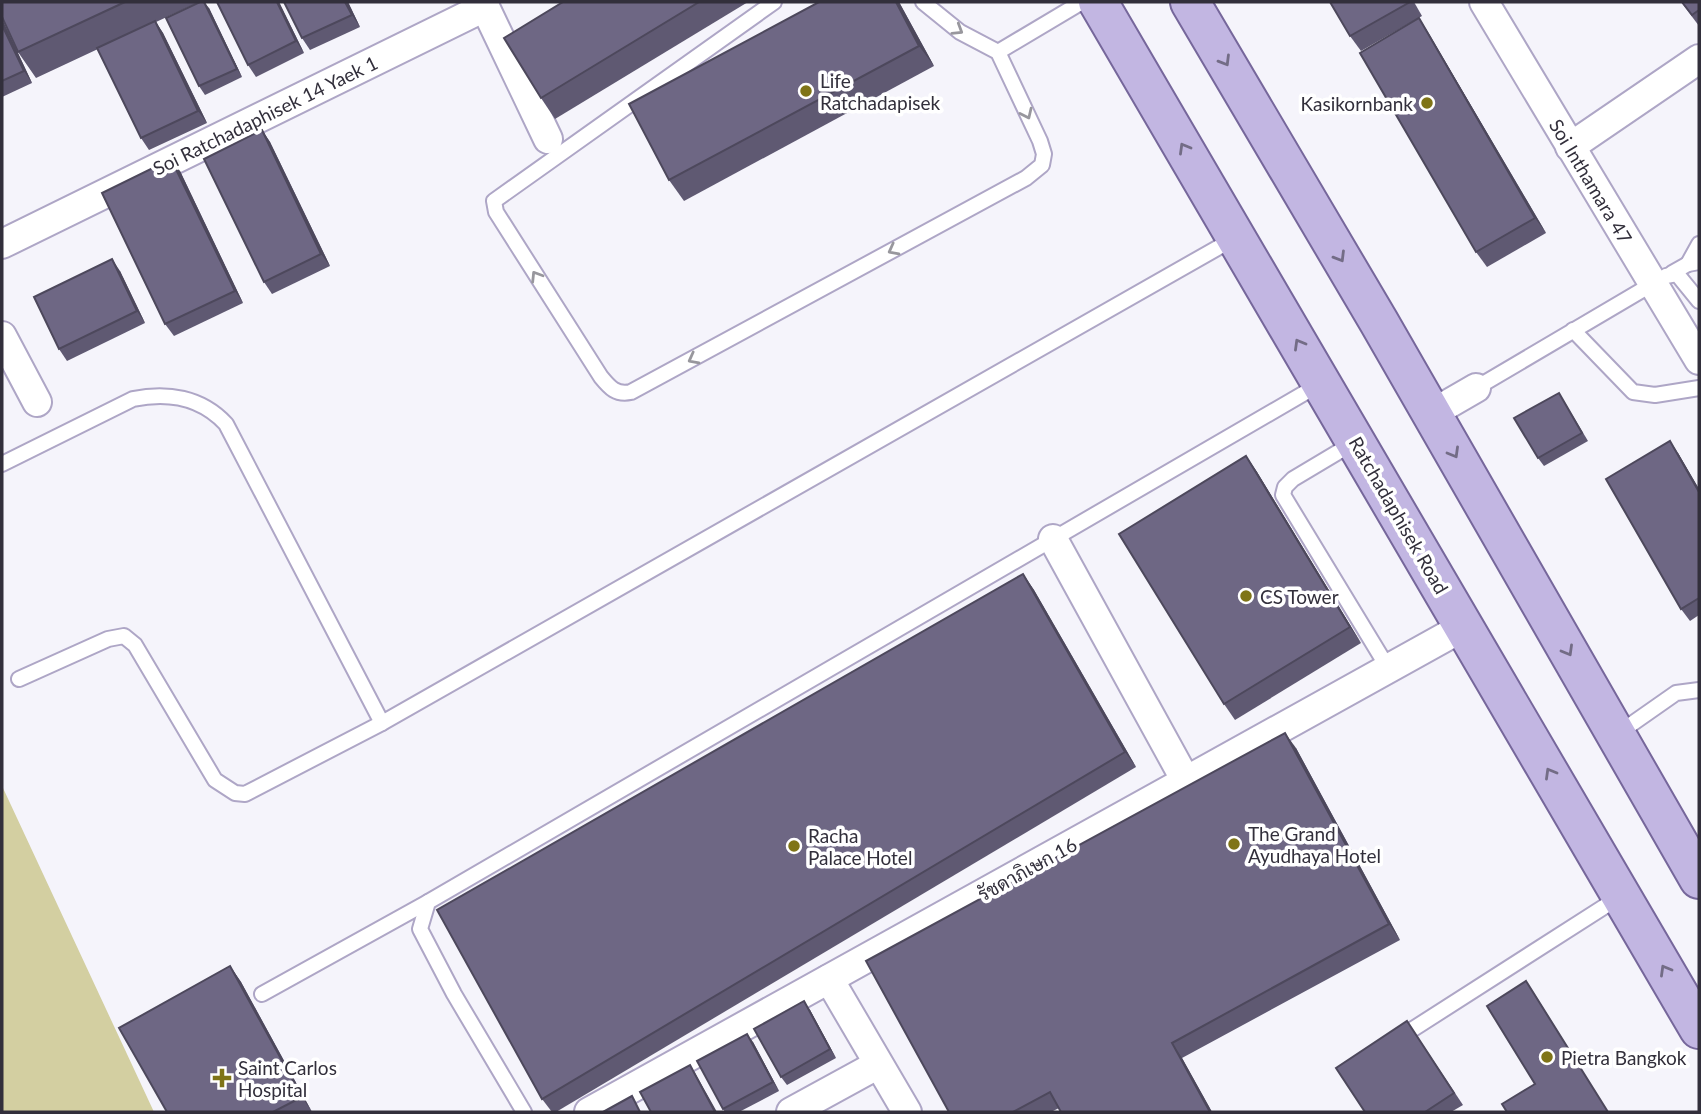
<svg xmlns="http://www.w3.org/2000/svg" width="1701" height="1114" viewBox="0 0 1701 1114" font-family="Lato,Sarabun,sans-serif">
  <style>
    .green { fill: #d3cfa1 }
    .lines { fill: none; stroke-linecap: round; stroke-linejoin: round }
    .lane-casing { stroke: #aea6c6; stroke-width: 18 }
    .street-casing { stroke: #aea6c6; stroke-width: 32 }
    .primary-casing { stroke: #76679b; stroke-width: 42 }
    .lane { stroke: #fff; stroke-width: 14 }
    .street { stroke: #fff; stroke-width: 28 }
    .primary { stroke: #c2b6e2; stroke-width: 38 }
    .wall { fill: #5f5972 }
    .shaded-wall { fill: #4d485c }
    .building { fill: #6e6784; stroke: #4d485c; stroke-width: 2 }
    .oneway { stroke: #98979d }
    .oneway2 { stroke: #736c86 }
    .poi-dot { fill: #7f7417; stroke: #fff; stroke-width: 2.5 }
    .labels { text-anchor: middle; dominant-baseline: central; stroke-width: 7; stroke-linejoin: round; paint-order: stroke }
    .poi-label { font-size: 19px; fill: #322f3b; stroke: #fff; text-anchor: start }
    .street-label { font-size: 19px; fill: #322f3b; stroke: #fff }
  </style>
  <rect width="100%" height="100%" fill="#f5f4fb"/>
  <polygon class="green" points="2,785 3,788 154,1112 2,1112"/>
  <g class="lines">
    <g class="lane-casing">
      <g id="lane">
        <path d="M774,2L494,201L496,212L601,377C610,388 616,395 631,392L1026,178L1042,165L1044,154L1040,141L998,52L960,32L923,2"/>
        <polyline points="998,52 1082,2"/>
        <polyline points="1688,264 1699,244"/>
        <polyline points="1672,273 1688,264 1699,262"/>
        <polyline points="1573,330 1633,392 1655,395 1699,388"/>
        <polyline points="1476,388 1666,276 1677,274 1699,301"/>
        <polyline points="1355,442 1293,479 1285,487 1283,495 1388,668"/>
        <path d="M2,464L133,399C167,392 201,397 226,424L382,723L1235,238"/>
        <polyline points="19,679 108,639 124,636 135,645 215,780 235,793 245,794 382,723"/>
        <polyline points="1616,735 1676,693 1699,690"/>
        <polyline points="262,994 428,902"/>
        <polyline points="1399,1038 1621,896"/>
        <polyline points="524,1112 454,994 420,929 428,902 1320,384"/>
      </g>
    </g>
    <g class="street-casing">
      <g id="street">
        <polyline points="1484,2 1699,360"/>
        <polyline points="485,7 548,139"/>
        <polyline points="1570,147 1699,59"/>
        <polyline points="2,244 485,7 483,2"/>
        <polyline points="2,336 37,402"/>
        <polyline points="1431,414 1476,388"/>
        <polyline points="1053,539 1186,781"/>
        <polyline points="829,979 907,1112"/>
        <polyline points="589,1112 1465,626"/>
        <polyline points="791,1112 877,1065"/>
      </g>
    </g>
    <g class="primary-casing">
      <g id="primary">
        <polyline points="1098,2 1699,1029"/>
        <polyline points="1190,2 1379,322 1699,879"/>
      </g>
    </g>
    <use href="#lane" class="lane"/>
    <use href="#street" class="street"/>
    <use href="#primary" class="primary"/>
  </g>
  <g class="wall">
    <polygon points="2,2 196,2 197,3 156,22 163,33 207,123 149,150 141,138 98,49 36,78 18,52"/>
    <polygon points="279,2 304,53 256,77 248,65"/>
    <polygon points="284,2 348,2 360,27 310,50 302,38"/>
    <polygon points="563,2 748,2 555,119 541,98"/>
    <polygon points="899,2 934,66 684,201 669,180"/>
    <polygon points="1330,2 1414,2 1422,16 1361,51 1350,36"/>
    <polygon points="1681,2 1699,2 1699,26"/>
    <polygon points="209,8 242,77 205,95 199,86"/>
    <polygon points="1419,18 1429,34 1546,233 1487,267 1476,252"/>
    <polygon points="2,19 32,83 2,97"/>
    <polygon points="262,130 270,142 330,266 272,294 264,282"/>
    <polygon points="180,171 243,303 174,336 165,324"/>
    <polygon points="120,271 145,323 67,361 59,349"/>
    <polygon points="1564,401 1588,441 1544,466 1538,458"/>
    <polygon points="1678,453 1699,489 1699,615 1690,621 1681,609"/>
    <polygon points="1246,456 1257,472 1361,643 1235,720 1224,704"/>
    <polygon points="1023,574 1034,590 1136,767 556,1112 552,1112 542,1099"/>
    <polygon points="1296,748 1400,940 1182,1058 1212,1112 1061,1112 1059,1108 1051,1112 949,1112"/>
    <polygon points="230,966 241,982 312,1112 167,1112"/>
    <polygon points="810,1010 836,1058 787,1085 781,1077"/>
    <polygon points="1407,1021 1463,1105 1451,1112 1365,1112"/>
    <polygon points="753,1042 779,1091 739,1112 725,1112 723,1109"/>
  </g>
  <g class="shaded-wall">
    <polygon points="204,2 209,8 242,77 237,69"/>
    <polygon points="277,2 279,2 304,53 296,41"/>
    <polygon points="345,2 348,2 360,27 352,15"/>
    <polygon points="896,2 899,2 934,66 919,46"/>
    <polygon points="1419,18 1429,34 1546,233 1535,218"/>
    <polygon points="2,19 32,83 24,71 2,25"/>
    <polygon points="155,21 163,33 207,123 198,111"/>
    <polygon points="262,130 270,142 330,266 321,254"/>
    <polygon points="171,159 180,171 243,303 235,291"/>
    <polygon points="112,259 120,271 145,323 137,311"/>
    <polygon points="1670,441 1678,453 1699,489 1699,492"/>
    <polygon points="1246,456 1257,472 1361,643 1350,627"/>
    <polygon points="1023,574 1034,590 1136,767 1125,752"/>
    <polygon points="1285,733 1296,748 1400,940 1389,924"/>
    <polygon points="230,966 241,982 312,1112 302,1097"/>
    <polygon points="1526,981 1534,993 1608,1112"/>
    <polygon points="804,1001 810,1010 836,1058 830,1049"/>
    <polygon points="747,1034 753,1042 779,1091 773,1082"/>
    <polygon points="1172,1043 1182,1058 1212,1112 1210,1112"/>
    <polygon points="690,1065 695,1073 717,1112 715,1112"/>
  </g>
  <g class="building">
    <polygon points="2,2 125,2 18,52 2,17"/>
    <polygon points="200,2 204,2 237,69 199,86 166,18"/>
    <polygon points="217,2 277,2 296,41 248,65"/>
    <polygon points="284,2 345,2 352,15 302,38"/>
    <polygon points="563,2 699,2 541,98 504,38"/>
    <polygon points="819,2 896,2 919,46 669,180 629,104"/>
    <polygon points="1330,2 1410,2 1350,36"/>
    <polygon points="1682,2 1699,2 1699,10 1692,15"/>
    <polygon points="1419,18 1535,218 1476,252 1360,53"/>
    <polygon points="155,21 198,111 141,138 97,48"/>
    <polygon points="2,25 24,71 2,81"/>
    <polygon points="262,130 321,254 264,282 204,159"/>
    <polygon points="171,159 235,291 165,324 102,193"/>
    <polygon points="112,259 137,311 59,349 34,297"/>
    <polygon points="1559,393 1582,433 1538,458 1514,418"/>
    <polygon points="1670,441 1699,492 1699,598 1681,609 1606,479"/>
    <polygon points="1246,456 1350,627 1224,704 1119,534"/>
    <polygon points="1023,574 1125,752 542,1099 437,910"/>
    <polygon points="1285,733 1389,924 1172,1043 1210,1112 1061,1112 1050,1092 1013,1112 949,1112 866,961"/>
    <polygon points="230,966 302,1097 273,1112 167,1112 119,1028"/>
    <polygon points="1526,981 1608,1112 1507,1112 1502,1104 1535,1084 1487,1006"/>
    <polygon points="804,1001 830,1049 781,1077 754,1029"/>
    <polygon points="1407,1021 1454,1093 1425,1112 1365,1112 1336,1068"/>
    <polygon points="747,1034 773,1082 723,1109 697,1061"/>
    <polygon points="690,1065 715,1112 651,1112 640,1092"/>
    <polygon points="632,1096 640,1112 603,1112"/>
  </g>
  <defs><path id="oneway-chevron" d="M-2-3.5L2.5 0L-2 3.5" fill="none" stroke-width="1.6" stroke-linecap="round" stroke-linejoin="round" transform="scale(1.75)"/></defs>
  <g class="oneway">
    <use href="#oneway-chevron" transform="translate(958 30) rotate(32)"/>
    <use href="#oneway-chevron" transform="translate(1027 114) rotate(65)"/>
    <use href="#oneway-chevron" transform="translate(893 250) rotate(152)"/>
    <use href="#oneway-chevron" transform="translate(536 276) rotate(-122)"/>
    <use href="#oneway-chevron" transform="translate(693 359) rotate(152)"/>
  </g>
  <g class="oneway2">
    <use href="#oneway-chevron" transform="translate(1225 61) rotate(59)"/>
    <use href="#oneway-chevron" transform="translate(1184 148) rotate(-120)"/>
    <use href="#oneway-chevron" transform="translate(1340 257) rotate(59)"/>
    <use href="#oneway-chevron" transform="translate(1299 344) rotate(-120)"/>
    <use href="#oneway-chevron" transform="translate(1454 453) rotate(60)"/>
    <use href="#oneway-chevron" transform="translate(1568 651) rotate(60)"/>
    <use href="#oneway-chevron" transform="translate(1550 773) rotate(-120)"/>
    <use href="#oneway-chevron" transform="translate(1665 970) rotate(-120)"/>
  </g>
  <g class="poi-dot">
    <circle cx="806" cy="91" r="7"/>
    <circle cx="1427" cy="103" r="7"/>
    <circle cx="1246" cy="596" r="7"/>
    <circle cx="1234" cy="844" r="7"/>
    <circle cx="794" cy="846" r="7"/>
    <circle cx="1547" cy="1057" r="7"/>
    <path d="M218.5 1067.5h7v7h7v7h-7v7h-7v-7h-7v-7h7z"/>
  </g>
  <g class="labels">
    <g class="poi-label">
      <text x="820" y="80">Life<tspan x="820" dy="22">Ratchadapisek</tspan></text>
      <text x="1413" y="103" text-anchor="end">Kasikornbank</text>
      <text x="1260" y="596">CS Tower</text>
      <text x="1248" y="833">The Grand<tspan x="1248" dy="22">Ayudhaya Hotel</tspan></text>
      <text x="808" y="835">Racha<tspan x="808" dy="22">Palace Hotel</tspan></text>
      <text x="1561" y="1057">Pietra Bangkok</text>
      <text x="238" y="1067">Saint Carlos<tspan x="238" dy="22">Hospital</tspan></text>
    </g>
    <g class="street-label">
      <text transform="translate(265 115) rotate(-26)">Soi Ratchadaphisek 14 Yaek 1</text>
      <text transform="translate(1591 181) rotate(59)">Soi Inthamara 47</text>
      <text transform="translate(1399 515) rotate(60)">Ratchadaphisek Road</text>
      <text transform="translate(1027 869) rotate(-29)">รัชดาภิเษก 16</text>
    </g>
  </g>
  <rect width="1701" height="1114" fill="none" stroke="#322f3b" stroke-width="7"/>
</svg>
